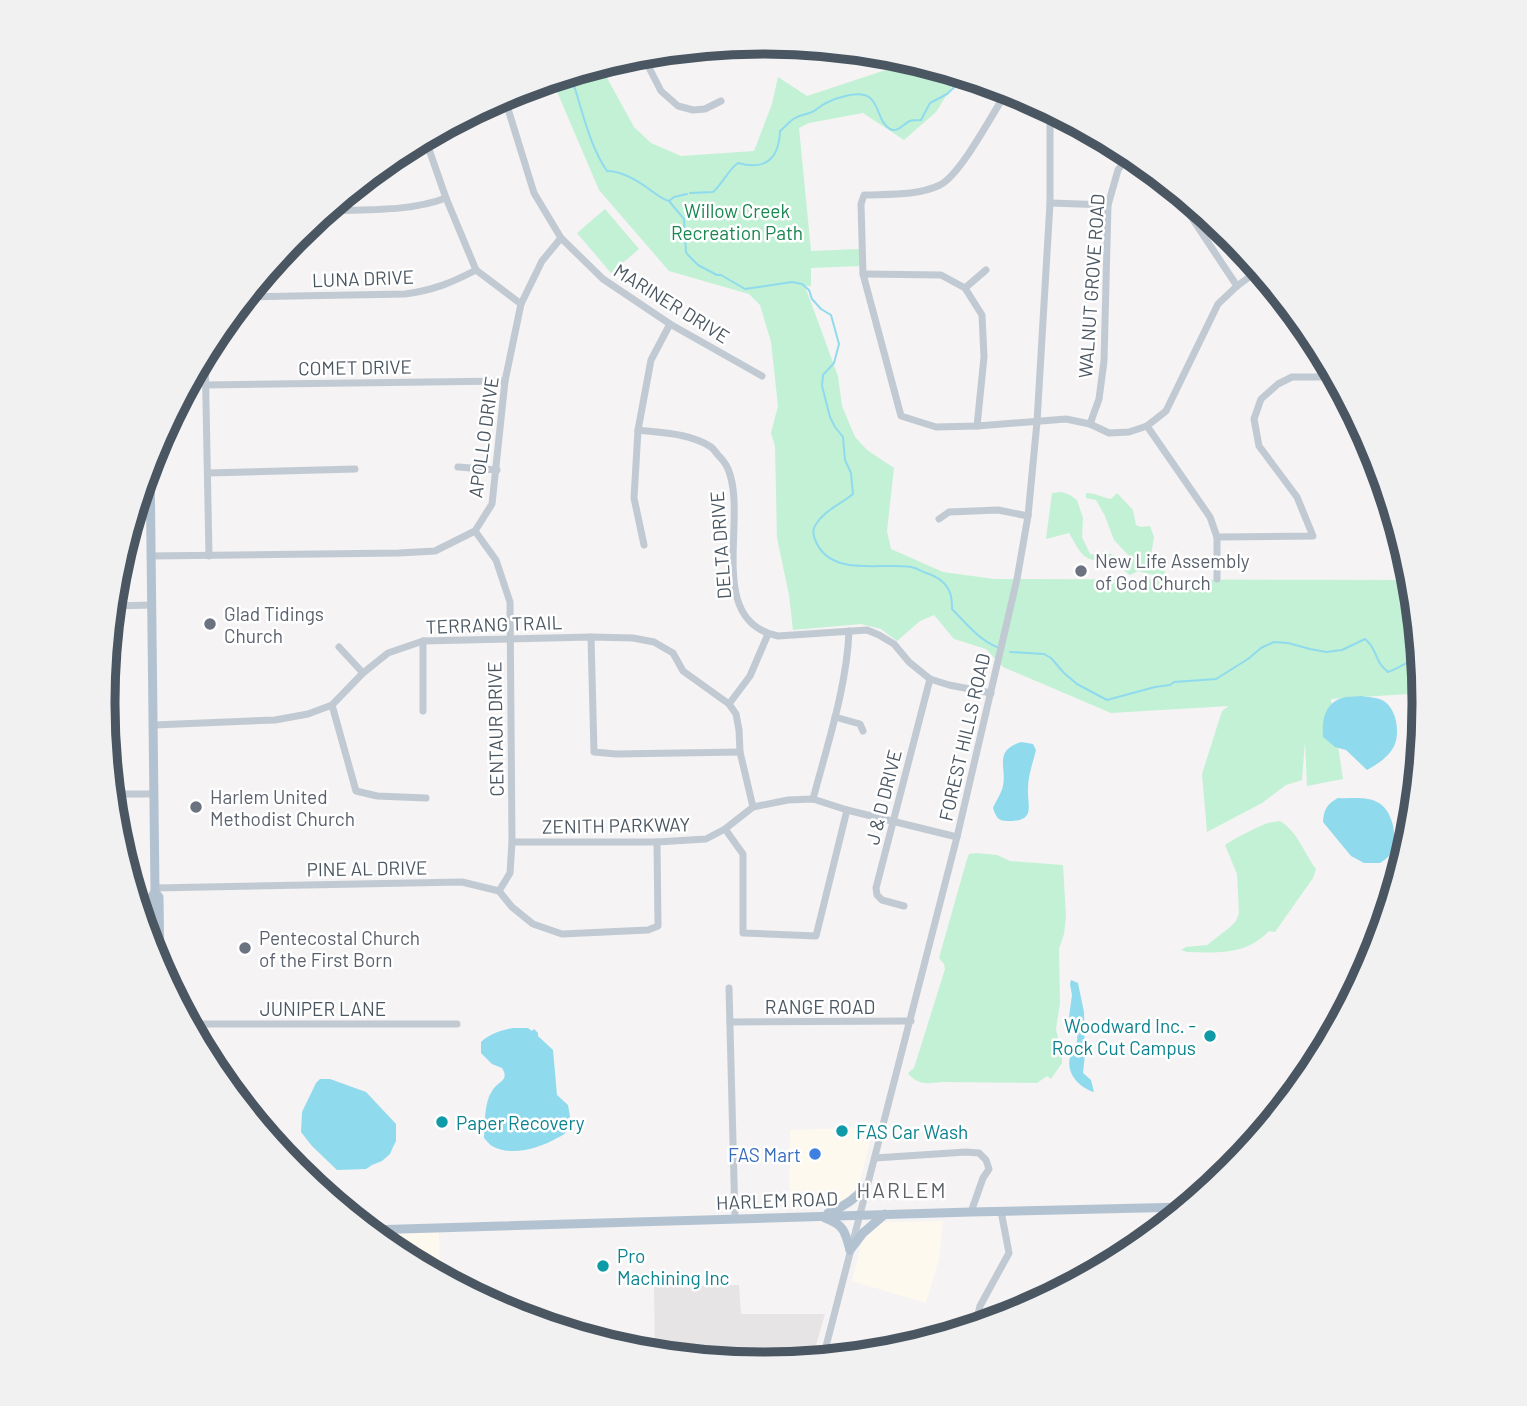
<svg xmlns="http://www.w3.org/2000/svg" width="1527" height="1406" viewBox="0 0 1527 1406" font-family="Barlow,sans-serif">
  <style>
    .commercial { fill: #fdf9ef }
    .education { fill: #e6e4e5 }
    .green { fill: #c3f1d5 }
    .water { fill: #90daee }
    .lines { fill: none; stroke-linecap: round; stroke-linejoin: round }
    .stream { stroke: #90daee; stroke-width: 2 }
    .minor { stroke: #c1cad2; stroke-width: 7 }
    .major { stroke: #b3c2d1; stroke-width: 9 }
    .worship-dot { fill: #6b7280; stroke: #fff; stroke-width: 2.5 }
    .culture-dot { fill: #0f9aa8; stroke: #fff; stroke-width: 2.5 }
    .shop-dot { fill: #3f7fe0; stroke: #fff; stroke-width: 2.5 }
    .labels { text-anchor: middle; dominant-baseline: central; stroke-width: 5; stroke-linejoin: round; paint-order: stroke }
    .park-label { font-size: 19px; fill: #17864f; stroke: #fff }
    .street-label { font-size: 19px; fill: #4a5661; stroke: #fff }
    .worship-label { font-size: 19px; fill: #5b616d; stroke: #fff; text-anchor: start }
    .culture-label { font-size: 19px; fill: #0d838f; stroke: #fff; text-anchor: start }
    .shop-label { font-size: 19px; fill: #366cbe; stroke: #fff; text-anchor: end }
    .neighbourhood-label { font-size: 21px; letter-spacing: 2px; fill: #5f6368; stroke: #fff }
    .rim { fill: none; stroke: #4a5661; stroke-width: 9 }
  </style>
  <rect width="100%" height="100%" fill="#f5f3f3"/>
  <g class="commercial">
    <polygon points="874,1127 859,1184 845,1201 831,1207 789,1206 790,1130"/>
    <polygon points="943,1221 939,1259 926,1303 852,1281 861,1245 865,1236 875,1226 885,1222"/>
    <polygon points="439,1232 440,1276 396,1252 374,1234"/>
  </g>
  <polygon class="education" points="739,1285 741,1314 825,1314 812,1359 763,1364 655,1353 654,1287"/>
  <g class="green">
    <polygon points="913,61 959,75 936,112 904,140 863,113 809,123 799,128 811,251 859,249 860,266 811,268 811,286 806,286 806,289 838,376 842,406 855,437 867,450 894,468 887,531 891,549 943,572 994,579 1412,580 1424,693 1331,699 1343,779 1307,786 1305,742 1302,780 1286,785 1262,803 1207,832 1202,774 1222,711 1229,706 1111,713 1003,667 986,649 954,639 934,615 920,621 897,641 881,629 861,624 793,630 789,595 777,538 775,446 771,433 778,406 771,342 760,305 749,294 669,271 599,190 552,80 600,65 634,127 651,143 681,156 754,151 772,104 778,77 807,96"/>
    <polygon points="605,209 639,249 611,273 577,233"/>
    <path d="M1062,492L1070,495L1077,500L1083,518L1082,537L1090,554L1098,555L1108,553L1125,560L1129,556L1114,540L1105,516L1096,500L1086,498V493C1095,493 1101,497 1111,499L1117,493L1133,510L1136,525L1141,527L1150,526L1154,537L1151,555H1161L1166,578L1138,571L1130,575L1109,559C1083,564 1081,553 1069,533L1046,539L1052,493Z"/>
    <path d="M1280,821C1298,832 1304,853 1316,869L1313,878L1275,932L1269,931C1246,955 1218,953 1187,952L1181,950L1186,947L1207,945L1229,928L1236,921L1239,913L1237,874L1225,845C1230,841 1261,825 1268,823C1272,822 1276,822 1280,821Z"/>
    <path d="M976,853L997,855L1010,861L1063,865L1066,917L1064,934L1059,949L1060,1003L1056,1029L1062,1055V1063L1051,1079L1047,1076L1037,1083L941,1082C927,1084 917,1085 908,1073L914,1068L945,969L944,964L939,958L967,859L969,854Z"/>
  </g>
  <g class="water">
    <path d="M1360,696C1367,697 1375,697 1382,700C1396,707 1400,730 1395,744C1390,756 1378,764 1367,770L1346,750L1335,747L1323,737C1322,721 1324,704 1342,698C1347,696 1355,697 1360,696Z"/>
    <path d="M1021,742L1033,744L1036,750C1033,763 1028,775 1028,788C1027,806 1037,822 1007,821C998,821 996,817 993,808C996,801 1001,794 1003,786C1007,767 993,751 1021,742Z"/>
    <path d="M1338,798C1351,799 1365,796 1377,802C1393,809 1400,841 1389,856C1386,859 1383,861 1380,863H1364L1351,856L1323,822C1324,809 1327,804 1338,798Z"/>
    <path d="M1071,980L1078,983L1084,1012L1085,1054L1083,1073L1091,1080L1094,1092C1079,1087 1066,1074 1070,1057C1072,1052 1076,1047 1077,1041C1078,1036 1076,1029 1076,1024L1069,1017L1072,995L1070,984Z"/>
    <path d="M513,1028H528L532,1031L534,1029L538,1033V1036L553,1050L557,1095L568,1105C569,1112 572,1121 569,1128C567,1133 562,1136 557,1138C540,1148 511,1157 492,1146C490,1145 485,1139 484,1138C485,1123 484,1103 492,1091C498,1081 510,1081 502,1068L492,1064L481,1053V1042C490,1034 501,1030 513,1028Z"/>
    <polygon points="320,1079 330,1079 366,1092 396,1124 396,1141 393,1147 390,1154 382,1161 372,1165 366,1169 337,1170 312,1146 301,1132 302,1112 316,1083"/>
  </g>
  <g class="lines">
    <g class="stream">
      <path d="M569,74C574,83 576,92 579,102C586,125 593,151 607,171C621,171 638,181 649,189C656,194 661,199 669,201L684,219L686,252L688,255L698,265L717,275H721L745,289L792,282L802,284L809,290L812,299L821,309L831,315L839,344L834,363L823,375L822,386L830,417L835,427L843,437L845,460L851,473L853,494C841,504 825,510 816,524C811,531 814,538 817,544C834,577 882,562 911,567C917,568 921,571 926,573C936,576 946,582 950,593C952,597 952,604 952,609C965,622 979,640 997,647"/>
      <path d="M690,193L713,192C723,183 728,170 738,163C766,171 779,158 780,131C784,128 788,123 792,120C798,115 805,115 812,112C817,110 821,105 826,103C836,98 859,90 869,97C880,105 878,122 890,129C898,133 903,124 910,121C913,120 917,120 921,120L930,103L947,94L965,77"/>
      <polyline points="669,201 674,197 687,194"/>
      <path d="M1010,652L1044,654L1051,658L1064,673L1077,684L1107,700L1155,687L1170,685L1174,682L1216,679L1248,659L1261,648L1274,642L1288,643L1310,649L1326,652L1342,650L1365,639C1378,649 1373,660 1388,672C1400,668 1409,660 1420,658"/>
      <polyline points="1012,1314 1013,1315"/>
    </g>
    <g class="minor">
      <polyline points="825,51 825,48"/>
      <polyline points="642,54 661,91 678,106 693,110 705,109 721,101"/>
      <path d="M1009,90L1007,91C993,113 961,174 940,185C917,196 889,194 864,195L861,204L863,274L901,416L936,427L977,426L1066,419L1090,424L1109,433L1129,432L1147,426L1166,411L1218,304L1237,286L1259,270"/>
      <polyline points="504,96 534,193 561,238 603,279 670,324 762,376"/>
      <polyline points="425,138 446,198 476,270 521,304"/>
      <polyline points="1172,188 1237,286"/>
      <polyline points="1050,203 1108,205"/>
      <path d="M326,211C366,209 409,212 446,198"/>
      <polyline points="863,274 941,275 965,288 982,315 984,357 977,426"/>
      <polyline points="965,288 986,270"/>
      <path d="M246,297L405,294C434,290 451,283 476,270"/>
      <polyline points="205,352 209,556"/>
      <polyline points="206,385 505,381"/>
      <polyline points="1090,424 1099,399 1104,361 1108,205 1118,170 1130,153"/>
      <polyline points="1147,426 1210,517 1217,537 1217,579"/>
      <path d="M638,430C662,433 690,433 711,447C714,449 716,453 718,455C722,459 726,464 728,469C749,518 704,621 778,636L867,630L879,635L894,644L909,662L930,679L949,685L991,693"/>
      <polyline points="458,467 497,470"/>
      <polyline points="208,473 355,469"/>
      <polyline points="939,519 949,512 998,510 1028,516"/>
      <polyline points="475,531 496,560 510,602 512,842 510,873 499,891"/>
      <polyline points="1217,537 1313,536 1297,497 1259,446 1254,419 1261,399 1278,384 1292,377 1329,377 1336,379"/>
      <polyline points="644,545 634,498 638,430 651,360 670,324"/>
      <polyline points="152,556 399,553 435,551 475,531 492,504 505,381 521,304 542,261 561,238"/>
      <polyline points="112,606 152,605"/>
      <polyline points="591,637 594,752 616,754 740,752"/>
      <polyline points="423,641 423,711"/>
      <polyline points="339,647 363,673"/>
      <polyline points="729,704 750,676 768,634"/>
      <polyline points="332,705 356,791 377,796 426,798"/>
      <polyline points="835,717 860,724 863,731"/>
      <polyline points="154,725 275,720 308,714 332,705 363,673 388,653 423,641 591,637 633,638 654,642 673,653 683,671 729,704 736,714 739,730 740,752 753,807"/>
      <polyline points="111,794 154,794"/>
      <path d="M813,799C827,746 847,686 849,631"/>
      <polyline points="725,829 743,854 743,933 816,936 847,810"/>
      <polyline points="512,842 657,842 706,839 725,829 753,807 788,800 813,799 847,810 957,837"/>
      <polyline points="155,888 462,882 499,891 512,907 533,924 562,934 648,930 658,926 657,842"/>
      <polyline points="904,906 882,900 877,895 876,888 930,679"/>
      <polyline points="729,988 735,1219"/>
      <polyline points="730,1022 911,1021"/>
      <polyline points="189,1024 457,1024"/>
      <polyline points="875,1158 966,1152 979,1153 986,1160 989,1169 983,1178 971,1212"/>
      <polyline points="975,1326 980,1306 1009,1253 1001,1211"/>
      <polyline points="823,1358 957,837 1017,579 1028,516 1037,422 1050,203 1050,110"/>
    </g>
    <g class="major">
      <polyline points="150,459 155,892 159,897 160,970"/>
      <polyline points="151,950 151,898 155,892"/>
      <path d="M828,1213C844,1207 854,1199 866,1187"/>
      <path d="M825,1218C844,1225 845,1231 850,1250"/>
      <polyline points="369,1230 971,1212 1186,1207"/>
      <polyline points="850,1250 863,1233 885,1214"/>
    </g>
  </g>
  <g class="worship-dot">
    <circle cx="1081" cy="571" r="7"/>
    <circle cx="210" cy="624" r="7"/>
    <circle cx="196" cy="807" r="7"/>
    <circle cx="245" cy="948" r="7"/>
  </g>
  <g class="culture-dot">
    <circle cx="1210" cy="1036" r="7"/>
    <circle cx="442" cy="1122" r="7"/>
    <circle cx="842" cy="1131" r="7"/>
    <circle cx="603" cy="1266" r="7"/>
  </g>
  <circle class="shop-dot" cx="815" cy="1154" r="7"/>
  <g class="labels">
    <g class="park-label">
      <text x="737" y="210">Willow Creek<tspan x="737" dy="22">Recreation Path</tspan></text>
    </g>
    <g class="street-label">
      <text transform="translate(363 278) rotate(-2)">LUNA DRIVE</text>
      <text transform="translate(1091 286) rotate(-86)">WALNUT GROVE ROAD</text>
      <text transform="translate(672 303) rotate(32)">MARINER DRIVE</text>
      <text transform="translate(355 367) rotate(-1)">COMET DRIVE</text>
      <text transform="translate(483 437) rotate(-82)">APOLLO DRIVE</text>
      <text transform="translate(720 545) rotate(-94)">DELTA DRIVE</text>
      <text transform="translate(494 624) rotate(-2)">TERRANG TRAIL</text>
      <text transform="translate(495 729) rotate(-91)">CENTAUR DRIVE</text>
      <text transform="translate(964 737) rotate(-77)">FOREST HILLS ROAD</text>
      <text transform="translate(883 797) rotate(-76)">J &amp; D DRIVE</text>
      <text transform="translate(616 825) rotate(-1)">ZENITH PARKWAY</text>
      <text transform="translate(367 868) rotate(-1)">PINE AL DRIVE</text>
      <text x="820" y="1006">RANGE ROAD</text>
      <text x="323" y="1008">JUNIPER LANE</text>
      <text transform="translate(777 1200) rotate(-2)">HARLEM ROAD</text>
    </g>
    <g class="worship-label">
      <text x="1095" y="560">New Life Assembly<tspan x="1095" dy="22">of God Church</tspan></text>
      <text x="224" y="613">Glad Tidings<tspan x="224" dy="22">Church</tspan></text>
      <text x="210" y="796">Harlem United<tspan x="210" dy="22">Methodist Church</tspan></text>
      <text x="259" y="937">Pentecostal Church<tspan x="259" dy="22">of the First Born</tspan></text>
    </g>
    <g class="culture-label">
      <text x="1196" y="1025" text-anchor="end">Woodward Inc. -<tspan x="1196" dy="22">Rock Cut Campus</tspan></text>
      <text x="456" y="1122">Paper Recovery</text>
      <text x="856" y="1131">FAS Car Wash</text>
      <text x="617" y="1255">Pro<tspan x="617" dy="22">Machining Inc</tspan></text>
    </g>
    <g class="shop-label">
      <text x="801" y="1154">FAS Mart</text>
    </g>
    <g class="neighbourhood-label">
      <text x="902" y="1189">HARLEM</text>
    </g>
  </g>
  <path d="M0 0H1527V1406H0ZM763 54H764A648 648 0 0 1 1412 702V704A648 648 0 0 1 764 1352H763A648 648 0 0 1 115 704V702A648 648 0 0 1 763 54Z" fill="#f1f1f2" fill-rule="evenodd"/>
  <path class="rim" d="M763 54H764A648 648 0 0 1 1412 702V704A648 648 0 0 1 764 1352H763A648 648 0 0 1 115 704V702A648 648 0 0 1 763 54Z"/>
</svg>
